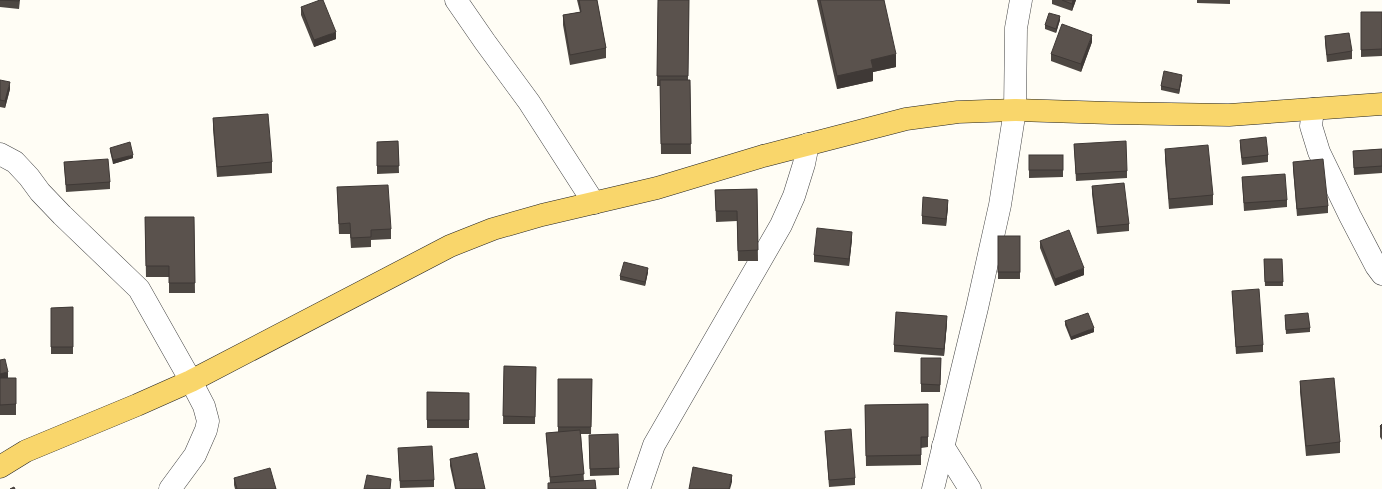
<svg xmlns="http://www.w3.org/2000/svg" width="1382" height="489" viewBox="0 0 1382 489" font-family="'Zilla Slab',serif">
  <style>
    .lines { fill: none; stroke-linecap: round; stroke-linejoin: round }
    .minor-casing { stroke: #444; stroke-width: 23 }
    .major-casing { stroke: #222; stroke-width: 23 }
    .minor { stroke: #fff; stroke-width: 22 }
    .major { stroke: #f9d66b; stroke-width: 22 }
    .wall { fill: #4d4742 }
    .shaded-wall { fill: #3f3936 }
    .building { fill: #5a524d; stroke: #3f3936 }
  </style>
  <rect width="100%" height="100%" fill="#fffdf5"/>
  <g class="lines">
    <g class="minor-casing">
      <g id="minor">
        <polyline points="456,0 485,42 529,102 594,203"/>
        <polyline points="1313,109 1311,126 1319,152 1350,216 1376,266 1382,274"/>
        <polyline points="0,154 15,162 29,177 40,192 62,215 139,289 191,381 204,406 208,421 206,430 195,455 170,489"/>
        <polyline points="943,446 970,489"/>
        <polyline points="639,489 654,445 781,225 794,196 804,164 808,144"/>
        <polyline points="933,489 977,308 1000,205 1015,110 1016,28 1021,0"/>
      </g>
    </g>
    <g class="major-casing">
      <polyline id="major" points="0,467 26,451 137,405 191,381 450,246 493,229 542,215 657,188 763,156 906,119 958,112 1015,110 1110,113 1229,115 1382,104"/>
    </g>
    <use href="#minor" class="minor"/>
    <use href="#major" class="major"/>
  </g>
  <g class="wall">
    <polygon points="0,0 20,0 19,9 0,7"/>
    <polygon points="577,0 597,0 606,48 606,58 570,65 563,25 563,15 580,12"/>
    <polygon points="658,0 689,0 688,80 690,80 691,154 661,154 660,86 657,86"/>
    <polygon points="817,0 884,0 896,67 873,72 873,81 837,89"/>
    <polygon points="1052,0 1076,0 1072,11 1052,4"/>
    <polygon points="1197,0 1230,0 1230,4 1197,3"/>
    <polygon points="301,7 336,39 314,47 301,15"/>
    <polygon points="1361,12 1382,12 1382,56 1361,57"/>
    <polygon points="1060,20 1056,33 1045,29 1045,25"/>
    <polygon points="1325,36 1352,51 1352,59 1327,62 1325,43"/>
    <polygon points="1092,42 1081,72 1051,61 1051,54"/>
    <polygon points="1182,78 1179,94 1161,90 1161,86"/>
    <polygon points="0,80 10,89 5,108 0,107"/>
    <polygon points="213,118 272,162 272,173 217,177 213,129"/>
    <polygon points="1240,140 1268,155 1268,162 1242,165 1240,147"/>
    <polygon points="398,141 399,173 377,174 377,142"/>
    <polygon points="1074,144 1127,171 1127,178 1076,181"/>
    <polygon points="110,148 133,158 113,164 110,151"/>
    <polygon points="1165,149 1213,195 1213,205 1169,209 1165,159"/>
    <polygon points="1382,149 1382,173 1354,175 1353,151"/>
    <polygon points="1029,155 1063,155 1063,177 1029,178"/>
    <polygon points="64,162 110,182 110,189 66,192"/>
    <polygon points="1293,162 1328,206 1328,213 1297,216 1293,169"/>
    <polygon points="1242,177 1287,200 1287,207 1244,211"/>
    <polygon points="1092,186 1129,224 1129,231 1097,234 1092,194"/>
    <polygon points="337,187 391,229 391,239 371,240 371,247 351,248 350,234 339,234"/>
    <polygon points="757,189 758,261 738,261 737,221 716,222 715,190"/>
    <polygon points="948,207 946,226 922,224 922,216"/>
    <polygon points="145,217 194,217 195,293 169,293 169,277 146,277"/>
    <rect x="998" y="236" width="22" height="43"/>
    <polygon points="852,239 849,266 814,262 814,255"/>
    <polygon points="1040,241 1084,275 1055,286 1040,248"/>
    <polygon points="1264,259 1282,259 1283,286 1265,286"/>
    <polygon points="648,272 645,286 620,280 620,276"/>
    <polygon points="1232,291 1263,345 1263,352 1236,354"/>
    <polygon points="73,307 73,354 51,354 51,308"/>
    <polygon points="1285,318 1310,328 1310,332 1286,334"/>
    <polygon points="1065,321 1094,332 1071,340 1065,325"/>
    <polygon points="947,323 944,356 894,352 894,345"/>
    <polygon points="921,358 941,358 940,392 921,392"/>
    <polygon points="0,360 8,378 16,404 16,415 0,415"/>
    <polygon points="504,366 536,367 535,424 503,424"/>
    <polygon points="558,379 592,379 591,434 581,434 584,481 596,489 548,489 548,483 550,483 546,433 558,432"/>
    <polygon points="1300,381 1340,442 1340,453 1306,456 1300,392"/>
    <polygon points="427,392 469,393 469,428 427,428"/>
    <polygon points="928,404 928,447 921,448 921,465 866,466 865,405"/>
    <polygon points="1382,424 1382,440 1380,437 1380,426"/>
    <polygon points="825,431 855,478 855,485 829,487"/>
    <polygon points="589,442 619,468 619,475 590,476"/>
    <polygon points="398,448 434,480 434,487 400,488"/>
    <polygon points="450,459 485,489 455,489 450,466"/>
    <polygon points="234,478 276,489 235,489 234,485"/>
  </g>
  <g class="shaded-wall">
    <polygon points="1073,0 1076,0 1072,11 1072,4"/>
    <polygon points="1060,16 1060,20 1056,33 1056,29"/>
    <polygon points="336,32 336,39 314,47 314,40"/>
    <polygon points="1092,35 1092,42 1081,72 1081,64"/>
    <polygon points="896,54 896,67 873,72 873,81 837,89 837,76 871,60"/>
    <polygon points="1182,75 1182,78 1179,94 1179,90"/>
    <polygon points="10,82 10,89 5,108 5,101"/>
    <polygon points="133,155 133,158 113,164 113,160"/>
    <polygon points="948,200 948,207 946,226 946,219"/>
    <polygon points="852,232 852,239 849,266 849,259"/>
    <polygon points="648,268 648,272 645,286 645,282"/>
    <polygon points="1084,268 1084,275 1055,286 1055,279"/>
    <polygon points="947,316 947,323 944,356 944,349"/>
    <polygon points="1094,328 1094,332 1071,340 1071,337"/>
    <polygon points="8,372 8,379 0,381 0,374"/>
    <polygon points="732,475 732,482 730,489 729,489"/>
  </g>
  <g class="building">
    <polygon points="0,0 19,0 19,1"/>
    <polygon points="320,0 323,0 336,32 314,40 301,7"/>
    <polygon points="579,0 597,0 606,48 570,55 563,15 581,12"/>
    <polygon points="658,0 689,0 688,76 657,76"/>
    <polygon points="820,0 884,0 896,54 871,60 873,68 837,76"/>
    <polygon points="1062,0 1073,0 1072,4"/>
    <polygon points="1361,12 1382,12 1382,49 1361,50"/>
    <polygon points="1049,13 1060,16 1056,29 1045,25"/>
    <polygon points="1062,24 1092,35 1081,64 1051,54"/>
    <polygon points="1349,33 1352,51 1327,55 1325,36"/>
    <polygon points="1164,71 1182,75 1179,90 1161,86"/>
    <polygon points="0,80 10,82 5,101 0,100"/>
    <polygon points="660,80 690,80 691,144 661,144"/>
    <polygon points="268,114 272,162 217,167 213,118"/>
    <polygon points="1266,137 1268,155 1242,158 1240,140"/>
    <polygon points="398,141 399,166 377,166 377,142"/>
    <polygon points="1126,141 1127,171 1076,174 1074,144"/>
    <polygon points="130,142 133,155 113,160 110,148"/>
    <polygon points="1208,145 1213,195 1169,199 1165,149"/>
    <polygon points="1382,149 1382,166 1354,168 1353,151"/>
    <rect x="1029" y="155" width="34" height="15"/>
    <polygon points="108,159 110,182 66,185 64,162"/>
    <polygon points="1323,159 1328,206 1297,209 1293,162"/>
    <polygon points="1285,174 1287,200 1244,203 1242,177"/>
    <polygon points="1124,183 1129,224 1097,227 1092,186"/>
    <polygon points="388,185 391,229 371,230 371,237 351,238 350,223 339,224 337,187"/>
    <polygon points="757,189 758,250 738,251 737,211 716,211 715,190"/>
    <polygon points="923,197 948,200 946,219 922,216"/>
    <polygon points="145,217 194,217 195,283 169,283 169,266 146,266"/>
    <polygon points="817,228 852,232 849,259 814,255"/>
    <polygon points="1069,230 1084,268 1055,279 1040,241"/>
    <rect x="998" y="236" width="22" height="36"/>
    <polygon points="1264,259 1282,259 1283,282 1265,282"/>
    <polygon points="624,262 648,268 645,282 620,276"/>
    <polygon points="1259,289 1263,345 1236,347 1232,291"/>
    <polygon points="73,307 73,347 51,347 51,308"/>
    <polygon points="896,312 947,316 944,349 894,345"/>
    <polygon points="1088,313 1094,328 1071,337 1065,321"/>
    <polygon points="1308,313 1310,328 1286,330 1285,315"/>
    <polygon points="921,358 941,358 940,385 921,384"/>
    <polygon points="5,359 8,372 0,374 0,360"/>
    <polygon points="504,366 536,367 535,417 503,416"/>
    <polygon points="0,378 16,378 16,404 0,405"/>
    <polygon points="1334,378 1340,442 1306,446 1300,381"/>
    <polygon points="558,379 592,379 591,427 558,427"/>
    <polygon points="427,392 469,393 469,420 427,420"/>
    <polygon points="928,404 928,437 921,437 921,455 866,456 865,405"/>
    <polygon points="1382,424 1382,429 1380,426"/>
    <polygon points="851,429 855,478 829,480 825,431"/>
    <polygon points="580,430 584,474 550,477 546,433"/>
    <polygon points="618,434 619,468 590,469 589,435"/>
    <polygon points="432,446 434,480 400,481 398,448"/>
    <polygon points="477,453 485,489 456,489 450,459"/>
    <polygon points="693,467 732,475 729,489 689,489"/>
    <polygon points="270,468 276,489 237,489 234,478"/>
    <polygon points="367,475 391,479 390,489 364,489"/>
    <polygon points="595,480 596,489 548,489 548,483"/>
    <polygon points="14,487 15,489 10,489"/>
  </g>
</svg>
